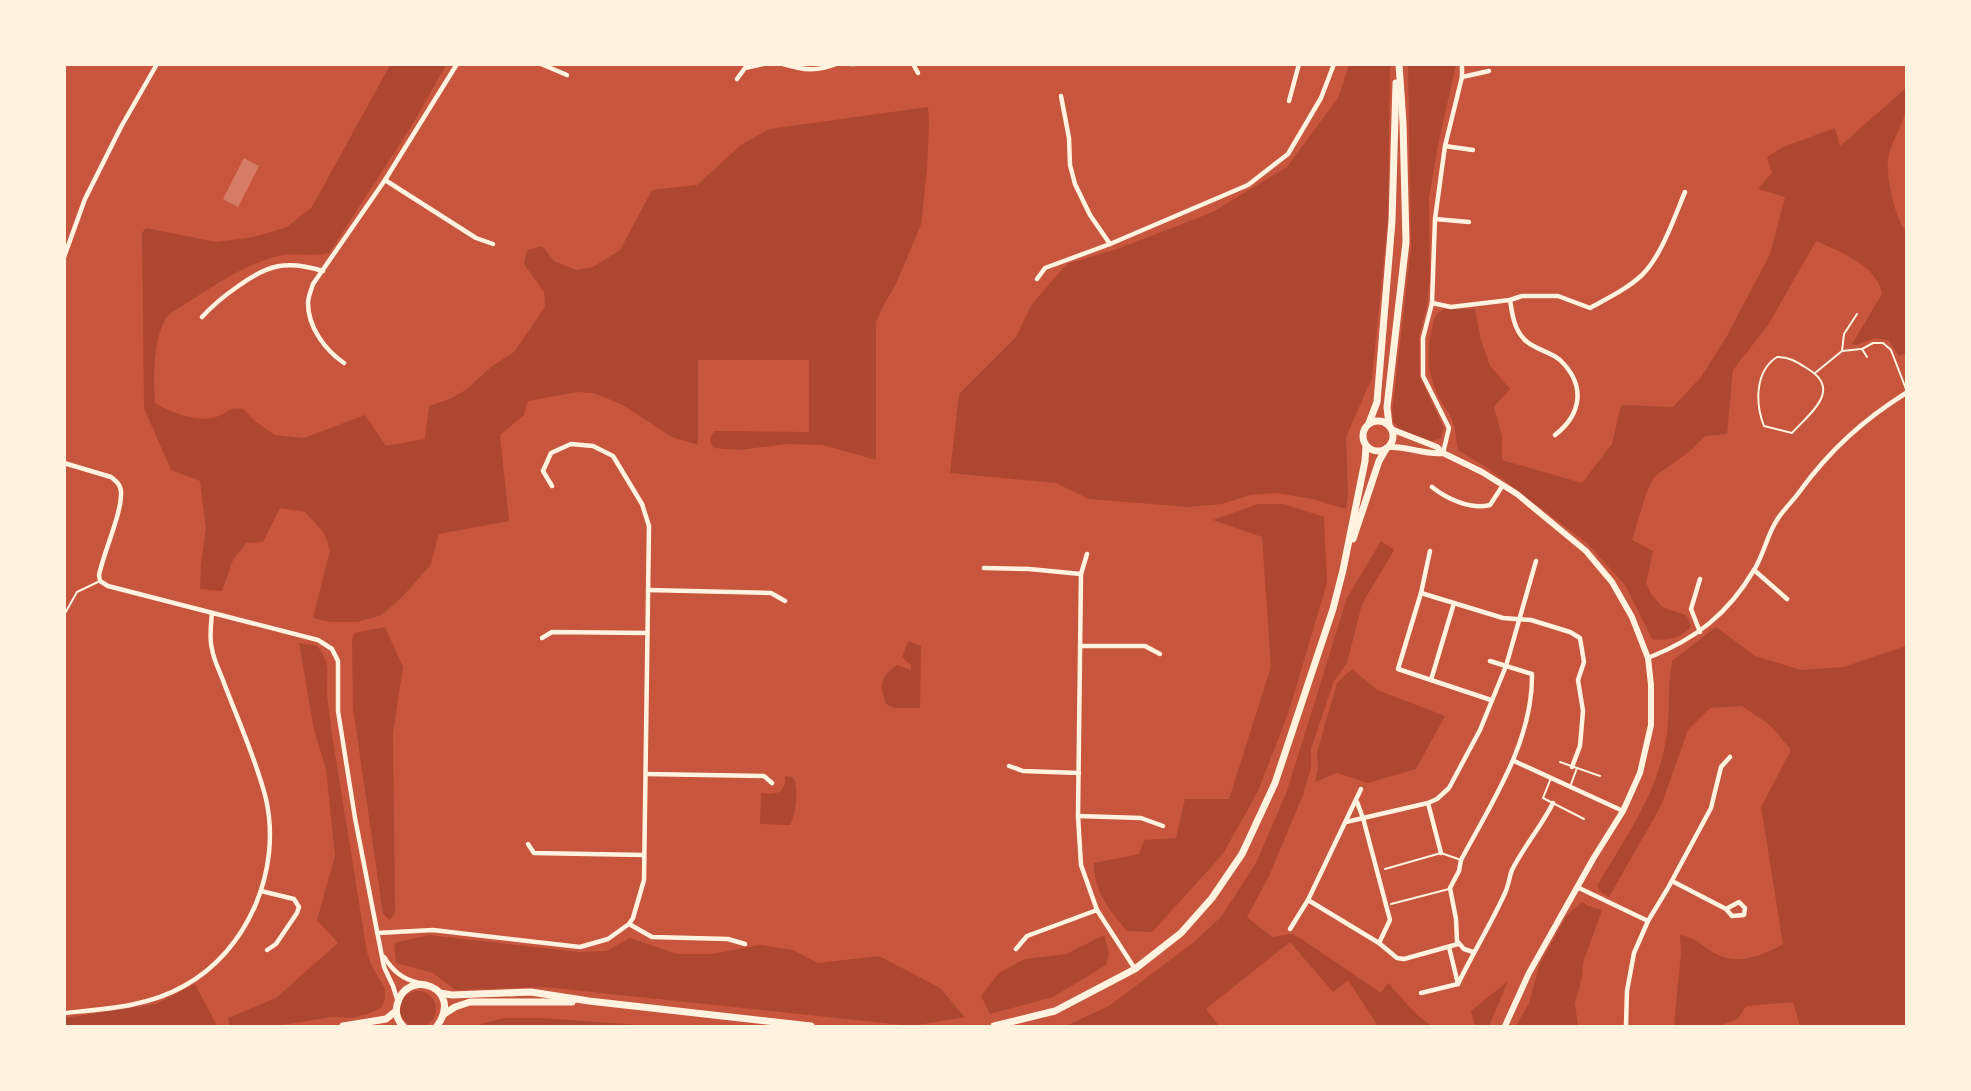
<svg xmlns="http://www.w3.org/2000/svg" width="1971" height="1091" viewBox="0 0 1971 1091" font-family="'Open Sans',sans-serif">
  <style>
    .green { fill: #ae4732 }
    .building { fill: #d67c66 }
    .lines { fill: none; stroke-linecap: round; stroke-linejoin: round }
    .service { stroke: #fff3e0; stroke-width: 2 }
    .minor { stroke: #fff3e0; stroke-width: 4.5 }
    .tertiary { stroke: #fff3e0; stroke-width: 6 }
    .secondary { stroke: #fff3e0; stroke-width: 7 }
  </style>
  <rect width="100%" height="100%" fill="#c8553d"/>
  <g class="green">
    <path d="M390,65H446L411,127L329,253C311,257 293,252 275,257C243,265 213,287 185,304C180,308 170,312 167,317C153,337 153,379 155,403C169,412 199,423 216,417C230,413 225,407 243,409L256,422L275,435L304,438L365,415L386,446L425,439L429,406L452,398L467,389L491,367L514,352L545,307L544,292L524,264L527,250L542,246L554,261L576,270L593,267L620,250L652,190L697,185L741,145L769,129L928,107L929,123L927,169L921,225L895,286L883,306L876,322V460L823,445L786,444L740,450L714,448C709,441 709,437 715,431L809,432V360H698V445L672,437L621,404L593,393L577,392L528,401L524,415L500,435L509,521L439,534L430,566L401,598L382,615L357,622H330L313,618L330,550L324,533L305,512L280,508L263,542L246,543L233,560L222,591L200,589L201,564L206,528L200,481L171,470L144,408L142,233L146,228L216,242L254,237L287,227L312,207Z"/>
    <polygon points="1349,65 1390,65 1388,219 1372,378 1346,437 1348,494 1346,509 1312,499 1277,493 1250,495 1222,504 1188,507 1089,499 1056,483 950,473 959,394 1016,337 1032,304 1067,264 1120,248 1213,212 1287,167 1338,98"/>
    <polygon points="1408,65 1456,65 1438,145 1429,198 1430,277 1427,305 1419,337 1420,377 1444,428 1441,438 1432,441 1401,431 1394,423 1392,413 1411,247"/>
    <path d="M1905,89C1914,114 1891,136 1888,160C1886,174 1895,221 1906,230V353L1899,356L1888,340L1875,338L1857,345L1852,344L1882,294C1878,266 1839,251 1816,241L1768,325L1733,370L1727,434L1705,436L1690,451L1654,477L1646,494L1632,540L1653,551L1646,583L1651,594L1662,607L1686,615L1691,626C1682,639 1667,641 1652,639L1625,585L1587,543L1486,467L1458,450C1456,440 1456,431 1453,422C1450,413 1443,406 1439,397C1425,368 1427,350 1434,319L1437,314L1444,309H1475L1481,340L1490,366L1510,389L1494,407L1502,436V460L1582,483L1612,444L1621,405L1673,407L1701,377L1727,336L1770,254L1785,197L1758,189L1772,173L1767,157L1783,147L1835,128L1840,146Z"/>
    <path d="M1258,504H1284L1324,517L1327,583L1288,714L1258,791L1223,854L1152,932L1127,931C1110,911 1093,891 1094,863L1139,854L1144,840L1176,838L1185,799H1229L1271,667L1262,537L1213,520Z"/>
    <path d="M1381,541L1394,550L1362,604L1347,663L1334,681L1311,749V768L1303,795L1269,876L1247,917L1272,937L1292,934L1300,938L1381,993L1388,983C1402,997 1415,1017 1433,1026H1378L1348,980L1333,992L1290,942L1206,1009L1219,1026H1066L1109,1006L1194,942L1221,917L1256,863L1287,791L1347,598Z"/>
    <polygon points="385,627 403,667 393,733 395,913 390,920 383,914 353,708 352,639 355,633"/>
    <path d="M1716,627L1755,656L1801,670L1844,667L1906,646V1026H1800L1793,1002L1746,1006L1738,1019L1719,1026H1676L1674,1025L1681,953L1680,935C1699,939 1699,944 1714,953C1737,966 1762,956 1783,944L1761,807L1791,750L1770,725L1742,706L1710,708L1688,730L1661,806L1609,897L1600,891L1597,886C1624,840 1655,797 1665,745C1671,717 1667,689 1672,661Z"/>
    <path d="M908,641L921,646L920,708H894L886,704C879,684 880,678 897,665L911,670V665L902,657Z"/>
    <path d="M299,643L317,646C332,663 326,674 327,695C328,706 330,717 331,728L367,952L371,964L385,989V1000L381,1008L368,1014L351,1018L332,1017L276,1026H230L228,1018L276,998L338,943L317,920L335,856L326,769L314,730Z"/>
    <polygon points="1352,669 1377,690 1445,716 1416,769 1368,783 1337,773 1315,782 1318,769 1317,752 1337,683"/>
    <path d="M785,776L793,777C799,788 796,814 790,825L760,824L761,793L771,794L780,792L785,784Z"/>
    <polygon points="1582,902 1588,906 1602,910 1583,963 1582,977 1575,1004 1578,1026 1516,1026 1529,1003 1540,963 1567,915"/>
    <polygon points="429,935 579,952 606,951 630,938 677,954 712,954 760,945 793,950 818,963 879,956 940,988 965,1017 912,1026 545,987 455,990 433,973 396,963 394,943"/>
    <polygon points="1104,935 1109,953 1106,965 1053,997 990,1014 981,996 999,973 1025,959 1066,954"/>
    <polygon points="1508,981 1489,1026 1475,1026 1471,1011"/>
    <polygon points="195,984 217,1026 65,1026 65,1018 156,1004"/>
    <circle cx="418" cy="1009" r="18"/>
    <polygon points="504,1018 542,1018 652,1026 479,1026 481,1024"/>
  </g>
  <polygon class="building" points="244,158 259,166 238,207 223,199"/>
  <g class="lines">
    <g class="service">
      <polyline points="1842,351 1844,334 1857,314"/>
      <path d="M1777,357C1790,357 1797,362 1808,369C1843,390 1809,414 1792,433L1764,426C1755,403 1755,371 1777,357Z"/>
      <polyline points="1867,357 1862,349 1873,343 1883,343 1891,350 1906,389"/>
      <polyline points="1815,373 1842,351 1861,349"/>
      <polyline points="64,615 77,592 100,581"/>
      <polyline points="1560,762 1600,776"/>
      <polyline points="1551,778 1543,798 1584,819"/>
      <polyline points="1570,787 1577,768"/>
      <polyline points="1385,869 1441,853 1461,860"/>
      <polyline points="1391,904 1449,889"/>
    </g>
    <g class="minor">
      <polyline points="541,64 567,75"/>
      <path d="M783,64C803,70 817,72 836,64"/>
      <polyline points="850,64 855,64"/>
      <polyline points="913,64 918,73"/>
      <polyline points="1462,77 1489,71"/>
      <polyline points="737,79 745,68 763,64"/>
      <polyline points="1061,96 1069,138 1070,165 1075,184 1090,215 1110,244"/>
      <polyline points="1289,101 1299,64"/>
      <polyline points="1445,146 1473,150"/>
      <polyline points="385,180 476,238 493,244"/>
      <polyline points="1435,219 1469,222"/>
      <polyline points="64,257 85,199 121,127 157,64"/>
      <polyline points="1037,279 1045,268 1110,244 1248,185 1288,154 1321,98 1334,64"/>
      <path d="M1510,300C1512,313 1514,329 1524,339C1532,349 1550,351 1560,360C1586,385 1582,414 1555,435"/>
      <path d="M1432,303L1451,307L1510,300L1522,296H1558L1590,308C1608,298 1627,289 1642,275C1662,255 1674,218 1685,192"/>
      <path d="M202,317C213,305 224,296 237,287C268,264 287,260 323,271"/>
      <path d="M344,363C325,350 308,327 308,303C308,297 311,290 313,284L385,180L457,64"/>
      <polyline points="1443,453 1449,428 1423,376 1423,338 1432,303 1435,219 1445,146 1462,77 1462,64"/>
      <path d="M64,463L111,477C116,481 121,485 121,492C122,513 104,551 99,575L100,581L108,586L318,640L332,649L338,661V711L355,818L384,967L393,986L398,1002"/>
      <path d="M1432,487C1447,499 1471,510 1490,505L1503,485"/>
      <polyline points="1430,551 1421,593 1398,669 1491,700"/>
      <polyline points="1087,554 1081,574 1078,816 1081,865 1097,910 1135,969"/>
      <polyline points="984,568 1029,569 1081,574"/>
      <polyline points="1754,570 1787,599"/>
      <polyline points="648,590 771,593 785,601"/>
      <polyline points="1421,593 1503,618 1531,620 1570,632 1580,638 1584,662 1578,680 1583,711 1580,746 1572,767"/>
      <polyline points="1700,632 1691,609 1700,579"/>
      <polyline points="542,638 552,632 647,633"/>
      <polyline points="1080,646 1145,646 1160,654"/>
      <path d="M1648,658C1696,639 1728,614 1754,570C1764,554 1767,535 1777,520C1783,510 1793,501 1800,491C1830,450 1863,420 1906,393"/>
      <polyline points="1431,680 1454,603"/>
      <polyline points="1514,761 1623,811"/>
      <polyline points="1009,766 1023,771 1079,773"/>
      <polyline points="646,774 764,776 772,783"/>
      <polyline points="1357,802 1363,818 1390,920 1379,943"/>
      <polyline points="1428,803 1437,799 1449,788 1480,730 1506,666 1536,561"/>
      <polyline points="1078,816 1141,818 1163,826"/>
      <polyline points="1346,822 1428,803 1441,853"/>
      <polyline points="528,844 534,853 644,855"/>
      <polyline points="1672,881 1726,909 1732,916 1744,915 1745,908 1739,902 1726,909"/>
      <polyline points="1577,887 1648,921"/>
      <polyline points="261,891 294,899 299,907 297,913 276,944 267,950"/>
      <polyline points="1308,900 1379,943 1397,958 1404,959 1458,944"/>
      <polyline points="629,924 652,937 728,939 745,944"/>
      <polyline points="1290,929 1308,900 1361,789"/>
      <polyline points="377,933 433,930 580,947 608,939 629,924 633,918 644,880 649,526 642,504 613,456 593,446 571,444 551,453 543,471 552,486"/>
      <polyline points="1016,949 1027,936 1097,910"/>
      <path d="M1473,952L1464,949L1457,941L1456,919L1450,888L1459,871L1461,860C1492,802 1533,741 1532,674L1490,661"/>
      <path d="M384,957C393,971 402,979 419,983"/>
      <path d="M1458,984C1473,953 1491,924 1505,893C1509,885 1509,877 1512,870C1524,846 1541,827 1553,803"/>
      <polyline points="1421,993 1458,984 1449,947"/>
      <path d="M64,1013C105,1009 147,1007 184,986C248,951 282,870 266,799C257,762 238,720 224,683C220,672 214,661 212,649C209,638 211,624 212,613"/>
      <polyline points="1626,1026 1627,991 1634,953 1648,921 1668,888 1711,808 1721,767 1730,757"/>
    </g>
    <g class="tertiary">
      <polyline points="1391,429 1437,447 1443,453 1482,472 1517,494 1586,551 1612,582 1632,617 1648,658 1651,685 1651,725 1640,773 1623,811 1593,859 1529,973 1505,1026"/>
      <path d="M1389,447C1407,446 1425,455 1443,453"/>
    </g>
    <g class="secondary">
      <circle cx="1378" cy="436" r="15"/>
      <polyline points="1369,423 1377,402 1392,221 1396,83"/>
      <polyline points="1389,426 1387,407 1406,242 1403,123 1399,64"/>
      <polyline points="1353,539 1379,461 1386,449"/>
      <polyline points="440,993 452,995 531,992 589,1001 811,1026"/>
      <polyline points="444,1014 455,1007 470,1002 572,1002"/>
      <polyline points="343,1026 386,1019 396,1011"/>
      <path d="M403,1026C397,1020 395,1014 397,1005C406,966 465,988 437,1026"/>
      <polyline points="994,1026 1055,1011 1135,969 1181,933 1212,898 1242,854 1275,783 1333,609 1343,570 1365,461 1366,446"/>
    </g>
  </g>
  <rect width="1971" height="1091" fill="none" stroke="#fff3e0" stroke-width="132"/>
</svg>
